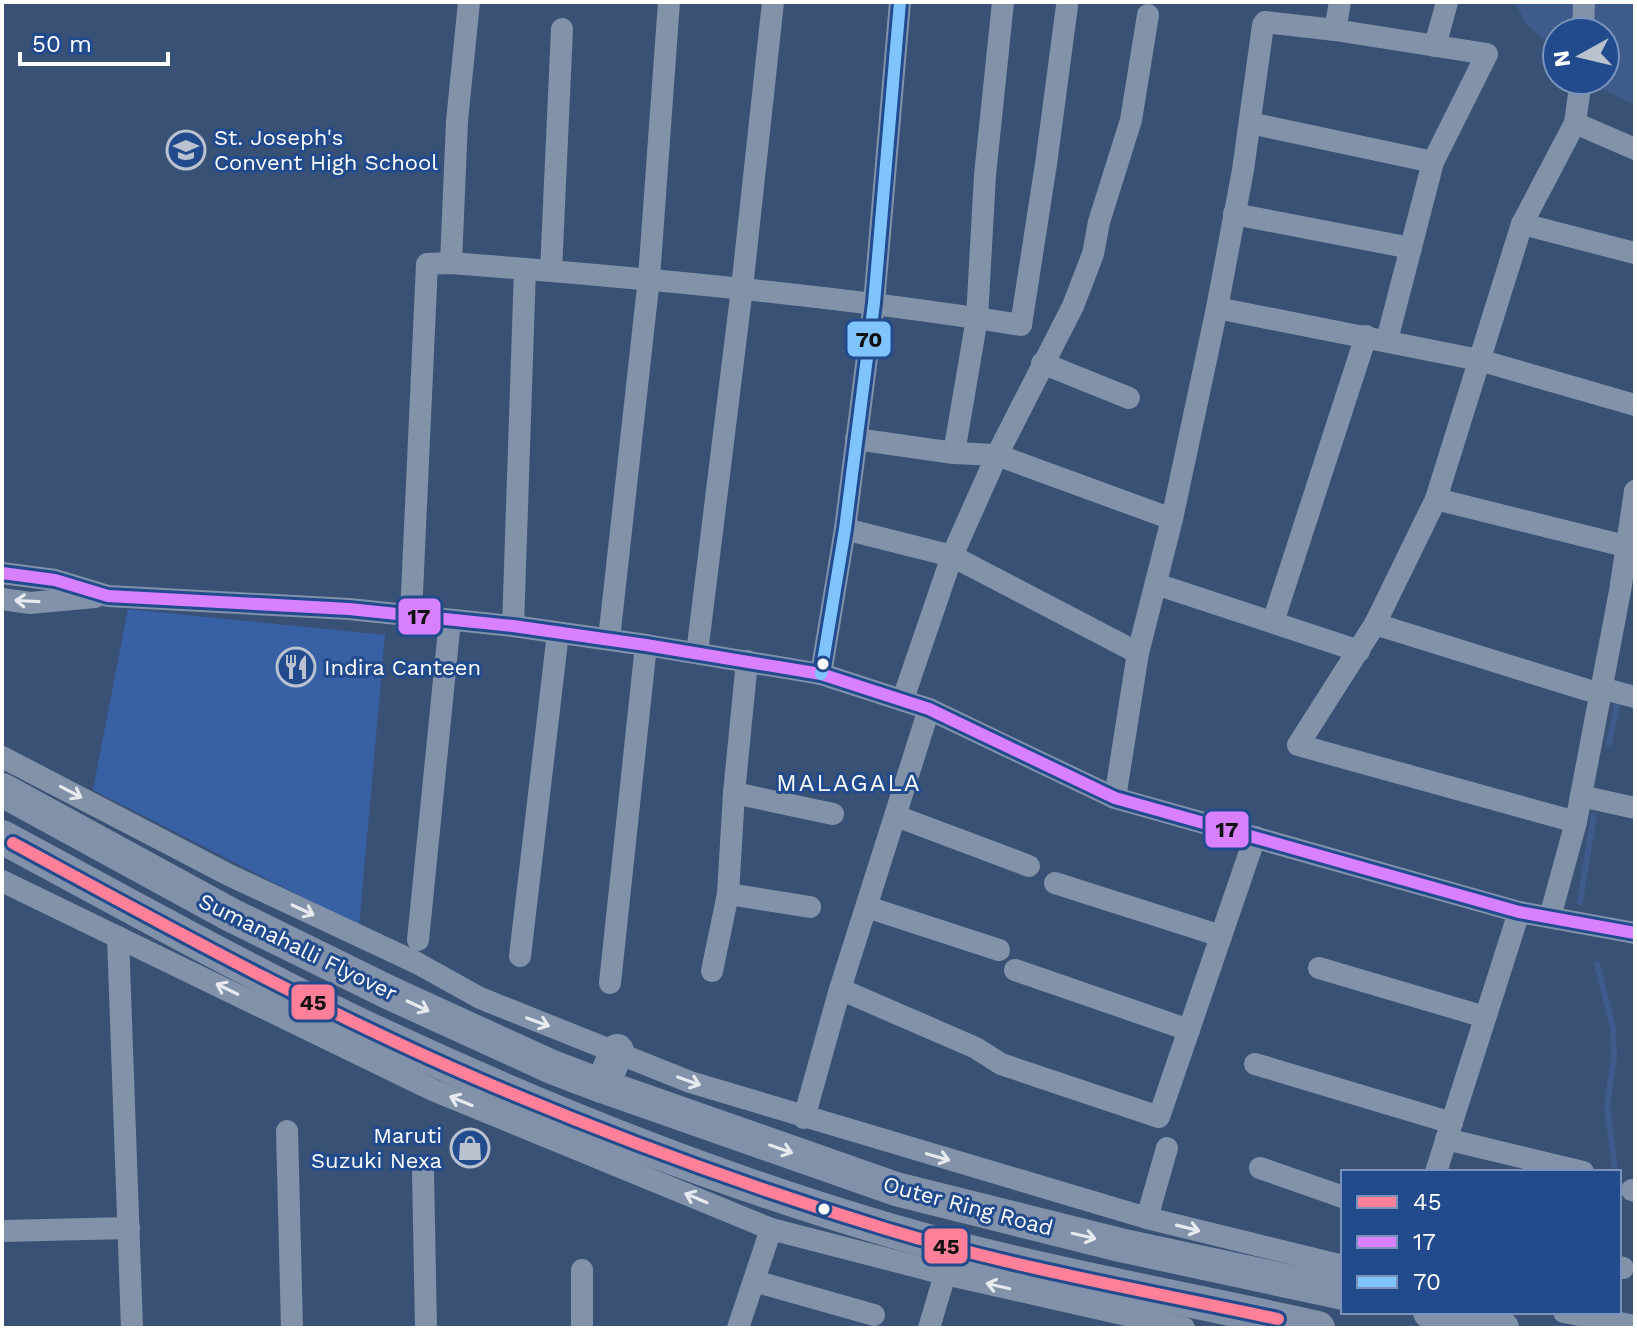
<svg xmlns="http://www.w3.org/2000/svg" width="1637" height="1330" viewBox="0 0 1637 1330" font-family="'Work Sans',sans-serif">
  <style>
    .green { fill: #3761a4 }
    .water { fill: #3f5b8b }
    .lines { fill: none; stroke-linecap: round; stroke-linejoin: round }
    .stream { stroke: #3f5b8b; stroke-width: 6 }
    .minor { stroke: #8192a9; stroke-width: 22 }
    .highway { stroke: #8191a9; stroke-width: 34 }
    .bus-1-casing { stroke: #224b8e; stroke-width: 18 }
    .bus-2-casing { stroke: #224b8e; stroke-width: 18 }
    .bus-3-casing { stroke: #224b8e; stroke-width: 18 }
    .bus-1 { stroke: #ff8098; stroke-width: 12 }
    .bus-2 { stroke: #d880ff; stroke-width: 12 }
    .bus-3 { stroke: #80c4ff; stroke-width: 12 }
    .oneway { stroke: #e6e9ee }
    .bus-dot { fill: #fff; stroke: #224b8e; stroke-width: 3 }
    .labels { text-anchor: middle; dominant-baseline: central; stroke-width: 6; stroke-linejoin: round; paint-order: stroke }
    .poi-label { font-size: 22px; fill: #fff; stroke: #224b8e; text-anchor: start }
    .street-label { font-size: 22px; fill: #fff; stroke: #224b8e }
    .neighbourhood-label { font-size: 24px; letter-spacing: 2px; fill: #fff; stroke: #224b8e }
    .line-badge { stroke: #224b8e; stroke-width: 3 }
    .pale-badge-label { font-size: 22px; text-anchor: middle; font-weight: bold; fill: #111 }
  </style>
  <rect width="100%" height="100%" fill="#3a5176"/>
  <polygon class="green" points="128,609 385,635 359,926 93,790"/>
  <polygon class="water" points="1514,2 1631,2 1635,7 1635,105 1605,90 1593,80 1605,80 1605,32 1557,32 1557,50 1528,26"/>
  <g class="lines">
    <g class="stream">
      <polyline points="1609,744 1617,704"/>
      <polyline points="1580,902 1594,815"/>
      <polyline points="1597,964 1613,1028 1614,1058 1607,1105 1615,1169"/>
    </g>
    <g class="minor">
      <polyline points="1335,30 1340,2"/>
      <polyline points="1583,32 1584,2"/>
      <polyline points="1435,46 1447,2"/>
      <polyline points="1250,123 1433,162"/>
      <polyline points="1575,123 1635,149"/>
      <polyline points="1234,214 1411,248"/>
      <polyline points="1522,224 1635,253"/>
      <polyline points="451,263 457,121 469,2"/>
      <polyline points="551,271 562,29"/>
      <polyline points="1217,308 1479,360 1635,405"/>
      <polyline points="1042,363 1129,398"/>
      <polyline points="856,439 954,453 977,318 985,175 1003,2"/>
      <polyline points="954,453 997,455 1172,519"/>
      <polyline points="1436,499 1625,546"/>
      <polyline points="845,529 952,556 1138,653"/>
      <polyline points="2,573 55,580 108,596 349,609 513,626 646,645 821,674 929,709 1115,798 1519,912 1635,933"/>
      <polyline points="1156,584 1359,651"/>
      <polyline points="2,599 30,603 95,597"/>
      <path d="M411,615L427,264L451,263C642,278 832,295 1021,325L1046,164L1067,6"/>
      <polyline points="1273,622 1366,336"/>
      <polyline points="1375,624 1600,694"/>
      <polyline points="513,626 525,269"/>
      <polyline points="609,639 649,278 669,2"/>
      <polyline points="697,653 742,288 773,2"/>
      <polyline points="821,674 845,529 874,303 900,2"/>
      <polyline points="1601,688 1635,697"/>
      <polyline points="903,699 952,556 997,455 1073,306 1093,254 1099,222 1131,120 1148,15"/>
      <polyline points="2,757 229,875 417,963 480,998 690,1082 1147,1218 1343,1266"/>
      <polyline points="734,793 833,814"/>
      <polyline points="1581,796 1635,808"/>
      <polyline points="1115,798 1138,653 1172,519 1217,308 1243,170 1263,25 1265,22 1335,30 1487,54 1433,162 1387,340"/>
      <polyline points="896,816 1029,866"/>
      <polyline points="1576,822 1298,745 1375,624 1436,499 1522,224 1575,123 1581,80"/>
      <polyline points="2,881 433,1090 771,1229 945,1274 1184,1328"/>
      <polyline points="1055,883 1221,936"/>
      <polyline points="728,894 810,907"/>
      <polyline points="867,907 999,950"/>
      <polyline points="1550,917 1576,822 1620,591 1635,491"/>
      <polyline points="118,937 132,1328"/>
      <polyline points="418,940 450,620"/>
      <polyline points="520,956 558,633"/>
      <polyline points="1319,968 1485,1017"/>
      <polyline points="1015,970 1189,1030"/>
      <polyline points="712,971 728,894 734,793 747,661"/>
      <polyline points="610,983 646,645"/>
      <polyline points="840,989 929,709"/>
      <polyline points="1255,1064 1452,1123"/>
      <polyline points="804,1118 840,989 976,1048 1001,1064 1159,1117 1255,837"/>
      <polyline points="287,1131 292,1328"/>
      <polyline points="1446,1139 1583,1172"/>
      <polyline points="1260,1168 1343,1197"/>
      <polyline points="423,1171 426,1328"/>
      <polyline points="1436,1172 1519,912"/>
      <polyline points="1632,1190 1635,1191"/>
      <polyline points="1147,1218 1167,1148"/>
      <polyline points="2,1231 129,1228"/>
      <polyline points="1619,1267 1623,1268"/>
      <polyline points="754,1281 874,1315"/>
      <polyline points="1564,1312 1635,1326"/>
      <polyline points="582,1328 582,1270"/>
      <polyline points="738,1328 771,1229"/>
      <polyline points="929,1328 945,1274"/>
    </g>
    <g class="highway">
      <polyline points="2,790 231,915 390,993 552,1067 602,1086 896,1189 1120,1245 1343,1293"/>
      <path d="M2,837C127,904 251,974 379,1034C544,1111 715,1179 889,1230C1030,1271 1175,1296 1318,1328"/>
      <polyline points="602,1086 617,1051"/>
      <polyline points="1430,1312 1502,1328"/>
    </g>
    <g class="bus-1-casing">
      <path id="bus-1" d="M13,843C166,926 321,1012 482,1081C613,1137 748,1187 886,1229C1014,1268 1147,1291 1278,1319"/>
    </g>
    <g class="bus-2-casing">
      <polyline id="bus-2" points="2,573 55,580 108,596 349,609 513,626 646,645 821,674 929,709 1115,798 1519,912 1635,933"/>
    </g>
    <g class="bus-3-casing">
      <polyline id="bus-3" points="821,674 845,529 874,303 900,2"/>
    </g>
    <use href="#bus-1" class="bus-1"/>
    <use href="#bus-2" class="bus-2"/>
    <use href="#bus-3" class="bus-3"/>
  </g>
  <defs><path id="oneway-shaft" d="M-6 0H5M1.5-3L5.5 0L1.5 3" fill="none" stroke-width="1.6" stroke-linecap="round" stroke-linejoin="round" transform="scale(2)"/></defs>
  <g class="oneway">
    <use href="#oneway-shaft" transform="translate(27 601) rotate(-177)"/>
    <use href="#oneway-shaft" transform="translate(71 792) rotate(28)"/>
    <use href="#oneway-shaft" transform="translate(303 910) rotate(25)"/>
    <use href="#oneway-shaft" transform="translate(227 989) rotate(-154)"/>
    <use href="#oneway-shaft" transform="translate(418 1006) rotate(25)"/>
    <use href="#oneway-shaft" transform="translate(538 1022) rotate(20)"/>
    <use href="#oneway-shaft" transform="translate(689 1081) rotate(20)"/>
    <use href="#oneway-shaft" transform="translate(461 1101) rotate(-158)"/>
    <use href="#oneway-shaft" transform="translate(781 1149) rotate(19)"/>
    <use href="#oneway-shaft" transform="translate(938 1157) rotate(16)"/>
    <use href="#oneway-shaft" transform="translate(696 1198) rotate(-157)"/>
    <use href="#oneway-shaft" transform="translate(1188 1228) rotate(14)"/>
    <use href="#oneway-shaft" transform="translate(1084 1236) rotate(13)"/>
    <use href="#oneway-shaft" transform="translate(998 1286) rotate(-167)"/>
  </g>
  <defs>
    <g id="school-ring" transform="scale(2)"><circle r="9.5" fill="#224b8e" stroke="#bac2cf" stroke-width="1.5"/><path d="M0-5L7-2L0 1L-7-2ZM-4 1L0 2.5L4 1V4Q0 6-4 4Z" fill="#bac2cf"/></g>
    <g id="restaurant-ring" transform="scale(2)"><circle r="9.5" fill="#224b8e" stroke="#bac2cf" stroke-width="1.5"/><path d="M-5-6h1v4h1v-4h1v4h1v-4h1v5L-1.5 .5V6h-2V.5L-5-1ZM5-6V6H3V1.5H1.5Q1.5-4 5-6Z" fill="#bac2cf"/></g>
    <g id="shop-ring" transform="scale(2)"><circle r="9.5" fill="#224b8e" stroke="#bac2cf" stroke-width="1.5"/><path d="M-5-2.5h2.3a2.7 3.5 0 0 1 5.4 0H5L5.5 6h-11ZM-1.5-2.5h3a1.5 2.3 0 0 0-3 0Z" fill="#bac2cf"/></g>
  </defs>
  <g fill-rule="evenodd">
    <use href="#school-ring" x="186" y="150"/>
    <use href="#restaurant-ring" x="296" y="667"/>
    <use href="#shop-ring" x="470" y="1148"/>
  </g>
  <g class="bus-dot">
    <circle cx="823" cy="664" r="7"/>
    <circle cx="824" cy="1209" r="7"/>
  </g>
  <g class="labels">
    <g class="poi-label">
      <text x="214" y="137">St. Joseph's<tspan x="214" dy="25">Convent High School</tspan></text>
      <text x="324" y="667">Indira Canteen</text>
      <text x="442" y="1135" text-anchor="end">Maruti<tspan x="442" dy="25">Suzuki Nexa</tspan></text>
    </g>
    <g class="street-label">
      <text transform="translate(298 947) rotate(26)">Sumanahalli Flyover</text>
      <text transform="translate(968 1206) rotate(15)">Outer Ring Road</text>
    </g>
    <g class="neighbourhood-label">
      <text x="849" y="783">MALAGALA</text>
    </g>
  </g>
  <g class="line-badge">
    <rect x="846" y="320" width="46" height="38" rx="8" fill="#80c4ff"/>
    <rect x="397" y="597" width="45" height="39" rx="8" fill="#d880ff"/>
    <rect x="1204" y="810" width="46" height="39" rx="8" fill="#d880ff"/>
    <rect x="290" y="983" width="46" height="38" rx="8" fill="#ff8098"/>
    <rect x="923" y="1227" width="46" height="38" rx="8" fill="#ff8098"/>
  </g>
  <g class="pale-badge-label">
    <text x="869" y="347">70</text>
    <text x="419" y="624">17</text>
    <text x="1227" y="837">17</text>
    <text x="313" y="1010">45</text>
    <text x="946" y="1254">45</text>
  </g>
  <rect width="1637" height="1330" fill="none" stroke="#ffffff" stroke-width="8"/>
  <rect x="1341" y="1170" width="280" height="144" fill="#224b8e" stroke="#7a93bb" stroke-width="2"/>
  <rect x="1357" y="1196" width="40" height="12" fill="#ff8098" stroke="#7a93bb" stroke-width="2"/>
  <text x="1413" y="1210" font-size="24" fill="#ffffff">45</text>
  <rect x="1357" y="1236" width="40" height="12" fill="#d880ff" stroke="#7a93bb" stroke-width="2"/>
  <text x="1413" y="1250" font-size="24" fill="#ffffff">17</text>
  <rect x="1357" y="1276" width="40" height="12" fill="#80c4ff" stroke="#7a93bb" stroke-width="2"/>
  <text x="1413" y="1290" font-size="24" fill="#ffffff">70</text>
  <g transform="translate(1581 56) rotate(262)"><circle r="38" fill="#224b8e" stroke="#7a93bb" stroke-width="2"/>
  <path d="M0-6L14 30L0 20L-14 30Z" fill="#bac2cf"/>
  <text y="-12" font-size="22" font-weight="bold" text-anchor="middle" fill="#ffffff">N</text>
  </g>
  <path d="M20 52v12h148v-12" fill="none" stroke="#ffffff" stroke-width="4"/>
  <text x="32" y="52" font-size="24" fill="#ffffff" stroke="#224b8e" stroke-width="6" paint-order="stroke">50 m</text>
</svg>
